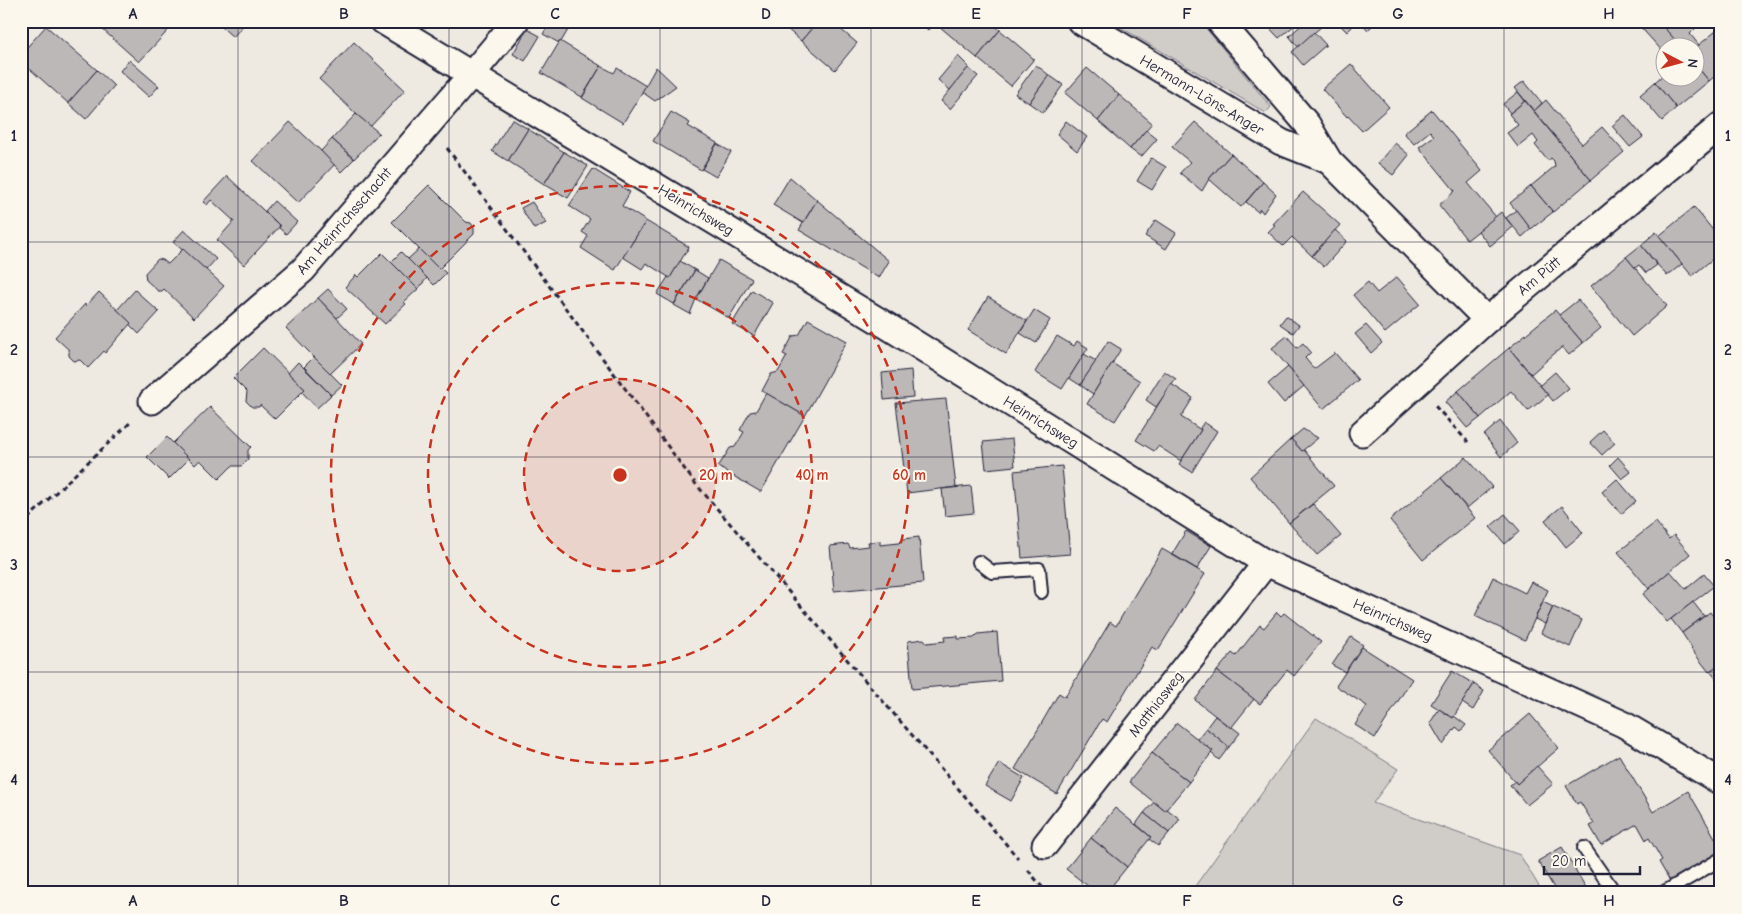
<svg xmlns="http://www.w3.org/2000/svg" width="1742" height="914" viewBox="0 0 1742 914" font-family="'Comic Neue',sans-serif">
  <style>
    .green { fill: #d0cdc9; stroke: #797882 }
    .building { fill: #bcb8b8; stroke: #22223b }
    .lines { fill: none; stroke-linecap: round; stroke-linejoin: round }
    .service-casing { stroke: #22223b; stroke-width: 16 }
    .minor-casing { stroke: #22223b; stroke-width: 29 }
    .path { stroke: #22223b; stroke-width: 3; stroke-dasharray: 5 4; stroke-linecap: butt }
    .service { stroke: #fbf7ec; stroke-width: 12 }
    .minor { stroke: #fbf7ec; stroke-width: 25 }
    .grid { fill: none; stroke: #22223b; stroke-width: 1; stroke-opacity: 0.55 }
    .ring { fill: none; stroke: #c8321e; stroke-width: 2.5; stroke-dasharray: 9 6 }
    .labels { text-anchor: middle; dominant-baseline: central; stroke-width: 4; stroke-linejoin: round; paint-order: stroke }
    .street-label { font-size: 15px; fill: #22223b; stroke: #fbf7ec }
    .centre { fill: #c8321e; stroke: #fbf7ec; stroke-width: 2.5 }
    .ring-label { font-size: 15px; text-anchor: middle; font-weight: bold; fill: #c8321e; stroke: #fbf7ec; stroke-width: 4; stroke-linejoin: round; paint-order: stroke }
    .neatline { fill: none; stroke: #22223b; stroke-width: 2 }
    .grid-label { font-size: 16px; text-anchor: middle; font-weight: bold; fill: #22223b }
  </style>
  <rect width="100%" height="100%" fill="#eeeae2"/>
  <filter id="ink" filterUnits="userSpaceOnUse"><feTurbulence type="fractalNoise" baseFrequency=".02" numOctaves="2"/><feDisplacementMap in="SourceGraphic" scale="10" xChannelSelector="R" yChannelSelector="G"/><feConvolveMatrix kernelMatrix="1 2 1 2 8 2 1 2 1" color-interpolation-filters="sRGB"/></filter>
  <g filter="url(#ink)">
    <g class="green">
      <polygon points="1110,21 1200,21 1271,107 1266,113"/>
      <polygon points="1316,718 1398,769 1373,803 1520,855 1543,893 1190,893"/>
    </g>
    <g class="building">
      <polygon points="93,21 172,21 174,24 139,62"/>
      <polygon points="215,21 247,21 233,37"/>
      <polygon points="551,21 573,21 561,42 559,43 543,34"/>
      <polygon points="778,21 818,21 801,41"/>
      <polygon points="818,21 848,21 845,25 843,24 839,28 857,43 835,70 801,41"/>
      <polygon points="918,21 933,21 934,22 928,30"/>
      <polygon points="933,21 989,21 1000,30 977,58"/>
      <polygon points="1263,21 1300,21 1279,38"/>
      <polygon points="1306,21 1318,21 1322,26 1298,47 1289,36"/>
      <polygon points="1336,21 1358,21 1347,32"/>
      <polygon points="1360,21 1372,21 1374,24 1368,30"/>
      <polygon points="1658,21 1688,21 1695,29 1690,34 1699,45 1694,49 1682,48"/>
      <polygon points="1658,21 1678,43 1682,48 1664,48 1664,53 1636,22"/>
      <polygon points="46,26 97,70 68,103 21,61 21,54"/>
      <polygon points="1721,27 1721,71 1709,81 1694,63 1694,49"/>
      <polygon points="527,29 540,36 525,61 513,54"/>
      <polygon points="1000,30 1034,59 1011,86 977,58"/>
      <polygon points="1314,32 1326,45 1303,65 1292,52"/>
      <polygon points="560,41 601,66 582,97 541,73"/>
      <polygon points="354,42 405,90 370,127 319,79"/>
      <polygon points="958,56 969,67 950,90 938,80"/>
      <polygon points="129,60 159,86 149,97 120,71"/>
      <polygon points="1694,63 1709,81 1676,108 1655,82 1664,74 1664,78 1694,78"/>
      <polygon points="1351,64 1389,107 1362,131 1348,116 1347,117 1322,89"/>
      <polygon points="1036,65 1049,75 1029,103 1015,94"/>
      <polygon points="601,66 614,73 617,68 646,86 623,123 582,98"/>
      <polygon points="656,67 676,86 655,101 642,92"/>
      <polygon points="968,68 978,76 950,109 941,101"/>
      <polygon points="1087,68 1119,95 1098,121 1065,93"/>
      <polygon points="97,70 114,86 86,119 68,103"/>
      <polygon points="1049,75 1063,85 1043,113 1029,103"/>
      <polygon points="1524,81 1542,103 1534,111 1515,88"/>
      <polygon points="1655,82 1676,108 1662,121 1640,95"/>
      <polygon points="1518,92 1525,101 1510,113 1503,104"/>
      <polygon points="1119,95 1152,123 1130,149 1098,121"/>
      <polygon points="1546,100 1582,144 1602,127 1624,152 1591,180 1534,111"/>
      <polygon points="1525,101 1591,180 1553,212 1531,186 1555,166 1554,161 1551,158 1548,161 1535,145 1538,142 1533,135 1518,147 1507,133 1518,125 1509,114"/>
      <polygon points="1432,110 1482,171 1468,183 1496,217 1467,240 1439,205 1455,191 1419,147 1434,136 1430,131 1414,144 1404,133"/>
      <polygon points="671,112 690,123 688,126 717,143 701,170 653,141"/>
      <polygon points="356,114 379,133 354,159 332,139"/>
      <polygon points="1625,115 1643,137 1630,147 1612,126"/>
      <polygon points="512,119 528,129 508,161 492,151"/>
      <polygon points="1066,121 1087,137 1077,151 1057,134"/>
      <polygon points="290,122 335,164 298,203 253,161"/>
      <polygon points="1195,122 1231,154 1209,179 1202,191 1180,173 1190,162 1172,147"/>
      <polygon points="528,129 564,152 544,184 508,161"/>
      <polygon points="1146,130 1157,139 1141,157 1130,149"/>
      <polygon points="332,139 354,159 341,172 321,151"/>
      <polygon points="1395,143 1409,155 1393,175 1378,163"/>
      <polygon points="717,144 731,152 716,177 702,169"/>
      <polygon points="564,152 588,166 568,198 544,184"/>
      <polygon points="1231,154 1263,182 1241,207 1209,179"/>
      <polygon points="1151,158 1166,167 1152,190 1137,181"/>
      <polygon points="593,169 630,192 622,206 646,221 615,270 581,248 588,236 582,232 590,219 569,206"/>
      <polygon points="227,176 280,226 244,265 217,240 234,221 211,200 207,205 203,202"/>
      <polygon points="790,177 817,200 803,223 773,205"/>
      <polygon points="1263,182 1276,194 1263,213 1260,209 1258,212 1246,202"/>
      <polygon points="429,185 466,222 471,223 474,228 474,234 439,269 392,222"/>
      <polygon points="1531,186 1553,212 1531,229 1510,203"/>
      <polygon points="1303,192 1340,225 1312,256 1292,237 1283,246 1268,232 1275,225 1273,224"/>
      <polygon points="817,200 889,261 879,278 799,230"/>
      <polygon points="274,201 297,222 286,234 279,228 280,226 265,211"/>
      <polygon points="532,202 546,223 534,229 521,208"/>
      <polygon points="1694,207 1721,240 1721,252 1692,276 1659,236"/>
      <polygon points="1516,210 1531,229 1522,237 1506,218"/>
      <polygon points="1501,212 1513,227 1490,246 1478,231"/>
      <polygon points="1156,220 1176,233 1166,249 1145,236"/>
      <polygon points="646,221 689,247 670,278 646,263 642,269 623,257"/>
      <polygon points="184,230 216,259 206,270 173,242"/>
      <polygon points="1335,230 1347,241 1324,267 1312,256"/>
      <polygon points="1656,232 1682,264 1667,276 1641,245"/>
      <polygon points="1641,245 1657,265 1646,273 1639,265 1635,268 1626,257"/>
      <polygon points="183,249 224,286 194,318 164,289 162,291 158,291 146,280 145,273 158,259 163,260 168,264"/>
      <polygon points="419,249 439,269 440,268 446,273 434,285 408,259"/>
      <polygon points="401,252 427,278 418,289 391,262"/>
      <polygon points="382,253 418,289 404,302 406,304 385,324 345,287 356,275 358,277"/>
      <polygon points="1626,257 1667,306 1632,336 1591,286"/>
      <polygon points="719,260 752,279 729,318 696,299"/>
      <polygon points="680,261 695,270 674,304 657,294 668,277 670,278"/>
      <polygon points="695,270 708,278 696,299 690,314 674,305"/>
      <polygon points="1397,277 1420,304 1385,333 1353,295 1368,282 1377,293"/>
      <polygon points="328,289 347,309 337,318 318,298"/>
      <polygon points="135,290 159,312 139,334 129,324 131,323 117,310"/>
      <polygon points="752,290 773,303 754,336 732,324"/>
      <polygon points="99,292 131,323 105,353 104,351 88,368 80,360 74,361 69,356 69,350 55,337 85,304 86,306"/>
      <polygon points="988,297 1027,321 1006,354 968,330"/>
      <polygon points="318,298 361,344 330,374 286,328"/>
      <polygon points="1578,300 1601,328 1583,343 1559,315"/>
      <polygon points="1034,310 1050,320 1036,343 1020,333"/>
      <polygon points="1555,310 1583,343 1569,355 1562,347 1531,374 1509,348"/>
      <polygon points="1286,316 1299,325 1293,333 1280,324"/>
      <polygon points="808,319 847,341 805,416 762,391 771,374 778,372 787,356 783,354 793,336 799,335"/>
      <polygon points="1366,325 1382,343 1371,353 1355,334"/>
      <polygon points="1057,336 1074,346 1077,341 1088,348 1062,389 1035,372"/>
      <polygon points="1287,336 1297,348 1303,343 1311,352 1305,358 1314,369 1335,353 1358,380 1323,409 1272,348"/>
      <polygon points="1108,341 1121,349 1093,394 1080,385"/>
      <polygon points="263,348 305,389 275,419 260,405 259,407 252,407 246,401 247,392 233,378"/>
      <polygon points="1509,348 1548,395 1528,411 1511,391 1480,418 1458,391"/>
      <polygon points="1084,354 1096,361 1080,385 1069,378"/>
      <polygon points="314,357 342,385 331,395 304,367"/>
      <polygon points="298,362 331,395 317,408 302,392 305,389 288,373"/>
      <polygon points="1112,363 1140,381 1115,421 1087,404"/>
      <polygon points="1288,367 1304,386 1284,403 1268,384"/>
      <polygon points="911,370 913,397 884,400 882,373"/>
      <polygon points="1164,371 1176,379 1156,407 1146,400"/>
      <polygon points="1555,372 1569,388 1553,401 1540,385"/>
      <polygon points="1171,384 1193,398 1181,417 1201,430 1181,461 1158,446 1154,451 1136,440"/>
      <polygon points="1458,391 1480,418 1467,428 1445,402"/>
      <polygon points="766,393 805,416 761,492 718,467 730,448 735,447 744,432 740,430 750,412 756,411"/>
      <polygon points="946,399 956,487 907,493 896,403"/>
      <polygon points="210,407 251,447 248,450 248,459 241,466 232,466 219,479 200,460 195,465 173,443"/>
      <polygon points="1500,421 1517,443 1501,457 1484,435"/>
      <polygon points="1204,422 1217,431 1192,472 1179,464 1201,430 1200,428"/>
      <polygon points="1303,429 1318,438 1302,451 1291,439"/>
      <polygon points="1603,430 1615,443 1602,455 1590,442"/>
      <polygon points="167,437 189,459 169,479 147,457"/>
      <polygon points="1012,439 1015,466 986,469 983,442"/>
      <polygon points="1291,439 1302,451 1304,450 1334,486 1289,523 1250,477"/>
      <polygon points="1466,457 1492,487 1467,508 1441,478"/>
      <polygon points="1618,457 1631,472 1622,479 1610,465"/>
      <polygon points="1062,466 1070,554 1022,558 1014,471"/>
      <polygon points="1441,478 1475,518 1423,560 1390,520"/>
      <polygon points="1617,479 1636,501 1621,514 1602,492"/>
      <polygon points="971,486 974,513 945,516 942,489"/>
      <polygon points="1313,504 1341,536 1317,555 1289,523"/>
      <polygon points="1562,506 1583,533 1566,547 1545,520"/>
      <polygon points="1505,514 1520,531 1505,544 1490,527"/>
      <polygon points="1656,522 1669,539 1674,535 1690,554 1649,589 1618,552"/>
      <polygon points="1186,531 1211,546 1197,569 1172,554"/>
      <polygon points="919,537 923,583 834,591 830,546 848,544 850,548 869,546 868,542 880,541 880,545 899,543 903,539"/>
      <polygon points="1162,549 1205,574 1158,650 1152,647 1107,722 1102,719 1057,794 1015,769 1059,693 1065,697 1110,622 1116,626"/>
      <polygon points="1670,571 1686,589 1704,574 1714,586 1667,622 1643,594"/>
      <polygon points="1493,577 1525,593 1531,582 1548,590 1525,640 1475,616"/>
      <polygon points="1543,602 1553,607 1545,624 1535,619"/>
      <polygon points="1693,602 1704,616 1682,633 1671,619"/>
      <polygon points="1553,607 1582,620 1570,647 1541,633"/>
      <polygon points="1277,612 1281,616 1284,613 1321,642 1294,676 1287,670 1260,704 1217,671 1232,653 1236,656 1260,625 1264,628"/>
      <polygon points="1710,612 1721,626 1721,663 1709,672 1691,649 1692,648 1682,633"/>
      <polygon points="997,632 1001,681 912,689 908,641 924,639 927,643 945,641 944,637 958,636 958,639 974,638 978,634"/>
      <polygon points="1351,637 1363,645 1345,672 1332,665"/>
      <polygon points="1362,647 1412,679 1375,738 1355,725 1367,706 1336,686"/>
      <polygon points="1721,663 1721,685 1710,671"/>
      <polygon points="1217,671 1254,699 1231,728 1195,700"/>
      <polygon points="1452,671 1474,684 1453,718 1431,704"/>
      <polygon points="1474,684 1484,691 1473,710 1462,703"/>
      <polygon points="1439,709 1453,718 1454,716 1466,725 1461,731 1456,727 1443,745 1430,723"/>
      <polygon points="1530,714 1559,748 1517,784 1488,750"/>
      <polygon points="1215,716 1231,728 1232,727 1240,733 1229,747 1206,728"/>
      <polygon points="1177,723 1213,751 1189,782 1152,753"/>
      <polygon points="1206,728 1229,747 1219,760 1211,753 1213,751 1197,739"/>
      <polygon points="1152,753 1189,782 1165,811 1129,782"/>
      <polygon points="1619,755 1653,812 1688,791 1721,848 1721,851 1670,881 1659,862 1662,860 1649,838 1646,840 1637,824 1601,845 1590,826 1594,824 1580,802 1577,804 1566,786"/>
      <polygon points="999,763 1024,778 1011,801 985,786"/>
      <polygon points="1537,766 1553,784 1527,805 1510,785 1515,781 1517,784"/>
      <polygon points="1154,802 1165,811 1167,809 1180,819 1169,833 1144,813"/>
      <polygon points="1115,808 1151,837 1127,867 1091,838"/>
      <polygon points="1144,813 1169,833 1158,846 1149,839 1151,837 1136,824"/>
      <polygon points="1091,838 1127,867 1106,893 1097,893 1066,869"/>
      <polygon points="1562,847 1589,893 1557,893 1538,861"/>
    </g>
    <g class="lines">
      <g class="service-casing">
        <g id="service">
          <polyline points="979,562 992,572 1039,569 1041,592"/>
          <polyline points="1584,848 1615,893"/>
          <polyline points="1663,893 1721,859"/>
        </g>
      </g>
      <g class="minor-casing">
        <g id="minor">
          <polyline points="383,21 889,327 1266,563 1623,724 1721,782"/>
          <polyline points="1080,21 1281,142 1329,161"/>
          <polyline points="1219,21 1307,124 1329,161 1487,320"/>
          <polyline points="152,401 303,270 471,75 516,21"/>
          <polyline points="1362,433 1487,320 1721,125"/>
          <polyline points="1045,845 1266,563"/>
        </g>
      </g>
      <g class="path">
        <polyline points="447,148 695,483 1018,858"/>
        <polyline points="1435,406 1468,442"/>
        <polyline points="21,525 132,421"/>
        <polyline points="1028,870 1047,893"/>
      </g>
      <use href="#service" class="service"/>
      <use href="#minor" class="minor"/>
    </g>
  </g>
  <path class="grid" d="M238,21V893M449,21V893M660,21V893M871,21V893M1082,21V893M1293,21V893M1504,21V893M21,242H1721M21,457H1721M21,672H1721"/>
  <circle cx="620" cy="475" r="96" fill="#c8321e" fill-opacity=".12"/>
  <g class="ring">
    <circle cx="620" cy="475" r="96"/>
    <circle cx="620" cy="475" r="192"/>
    <circle cx="620" cy="475" r="289"/>
  </g>
  <g class="labels">
    <g class="street-label">
      <text transform="translate(1202 95) rotate(31)">Hermann-Löns-Anger</text>
      <text transform="translate(696 210) rotate(31)">Heinrichsweg</text>
      <text transform="translate(344 221) rotate(-49)">Am Heinrichsschacht</text>
      <text transform="translate(1539 276) rotate(-40)">Am Pütt</text>
      <text transform="translate(1041 422) rotate(32)">Heinrichsweg</text>
      <text transform="translate(1393 620) rotate(24)">Heinrichsweg</text>
      <text transform="translate(1156 704) rotate(-52)">Matthiasweg</text>
    </g>
  </g>
  <circle cx="620" cy="475" r="8" class="centre"/>
  <g class="ring-label">
    <text x="716" y="480">20 m</text>
    <text x="812" y="480">40 m</text>
    <text x="909" y="480">60 m</text>
  </g>
  <rect width="1742" height="914" fill="none" stroke="#fbf7ec" stroke-width="55"/>
  <g transform="translate(1680 62) rotate(96)"><circle r="24" fill="#fbf7ec" stroke="#a4a2a5"/>
  <path d="M0-4L9 19L0 12L-9 19Z" fill="#c8321e"/>
  <text y="-8" font-size="14" font-weight="bold" text-anchor="middle" fill="#22223b">N</text>
  </g>
  <path d="M1544 866v8h96v-8" fill="none" stroke="#22223b" stroke-width="2.5"/>
  <text x="1552" y="866" font-size="15" fill="#22223b" stroke="#fbf7ec" stroke-width="4" paint-order="stroke">20 m</text>
  <rect x="28" y="28" width="1686" height="858" class="neatline"/>
  <g class="grid-label">
    <text x="133" y="19">A</text>
    <text x="344" y="19">B</text>
    <text x="555" y="19">C</text>
    <text x="766" y="19">D</text>
    <text x="976" y="19">E</text>
    <text x="1187" y="19">F</text>
    <text x="1398" y="19">G</text>
    <text x="1609" y="19">H</text>
    <text x="14" y="141">1</text>
    <text x="1728" y="141">1</text>
    <text x="14" y="355">2</text>
    <text x="1728" y="355">2</text>
    <text x="14" y="570">3</text>
    <text x="1728" y="570">3</text>
    <text x="14" y="785">4</text>
    <text x="1728" y="785">4</text>
    <text x="133" y="906">A</text>
    <text x="344" y="906">B</text>
    <text x="555" y="906">C</text>
    <text x="766" y="906">D</text>
    <text x="976" y="906">E</text>
    <text x="1187" y="906">F</text>
    <text x="1398" y="906">G</text>
    <text x="1609" y="906">H</text>
  </g>
</svg>
